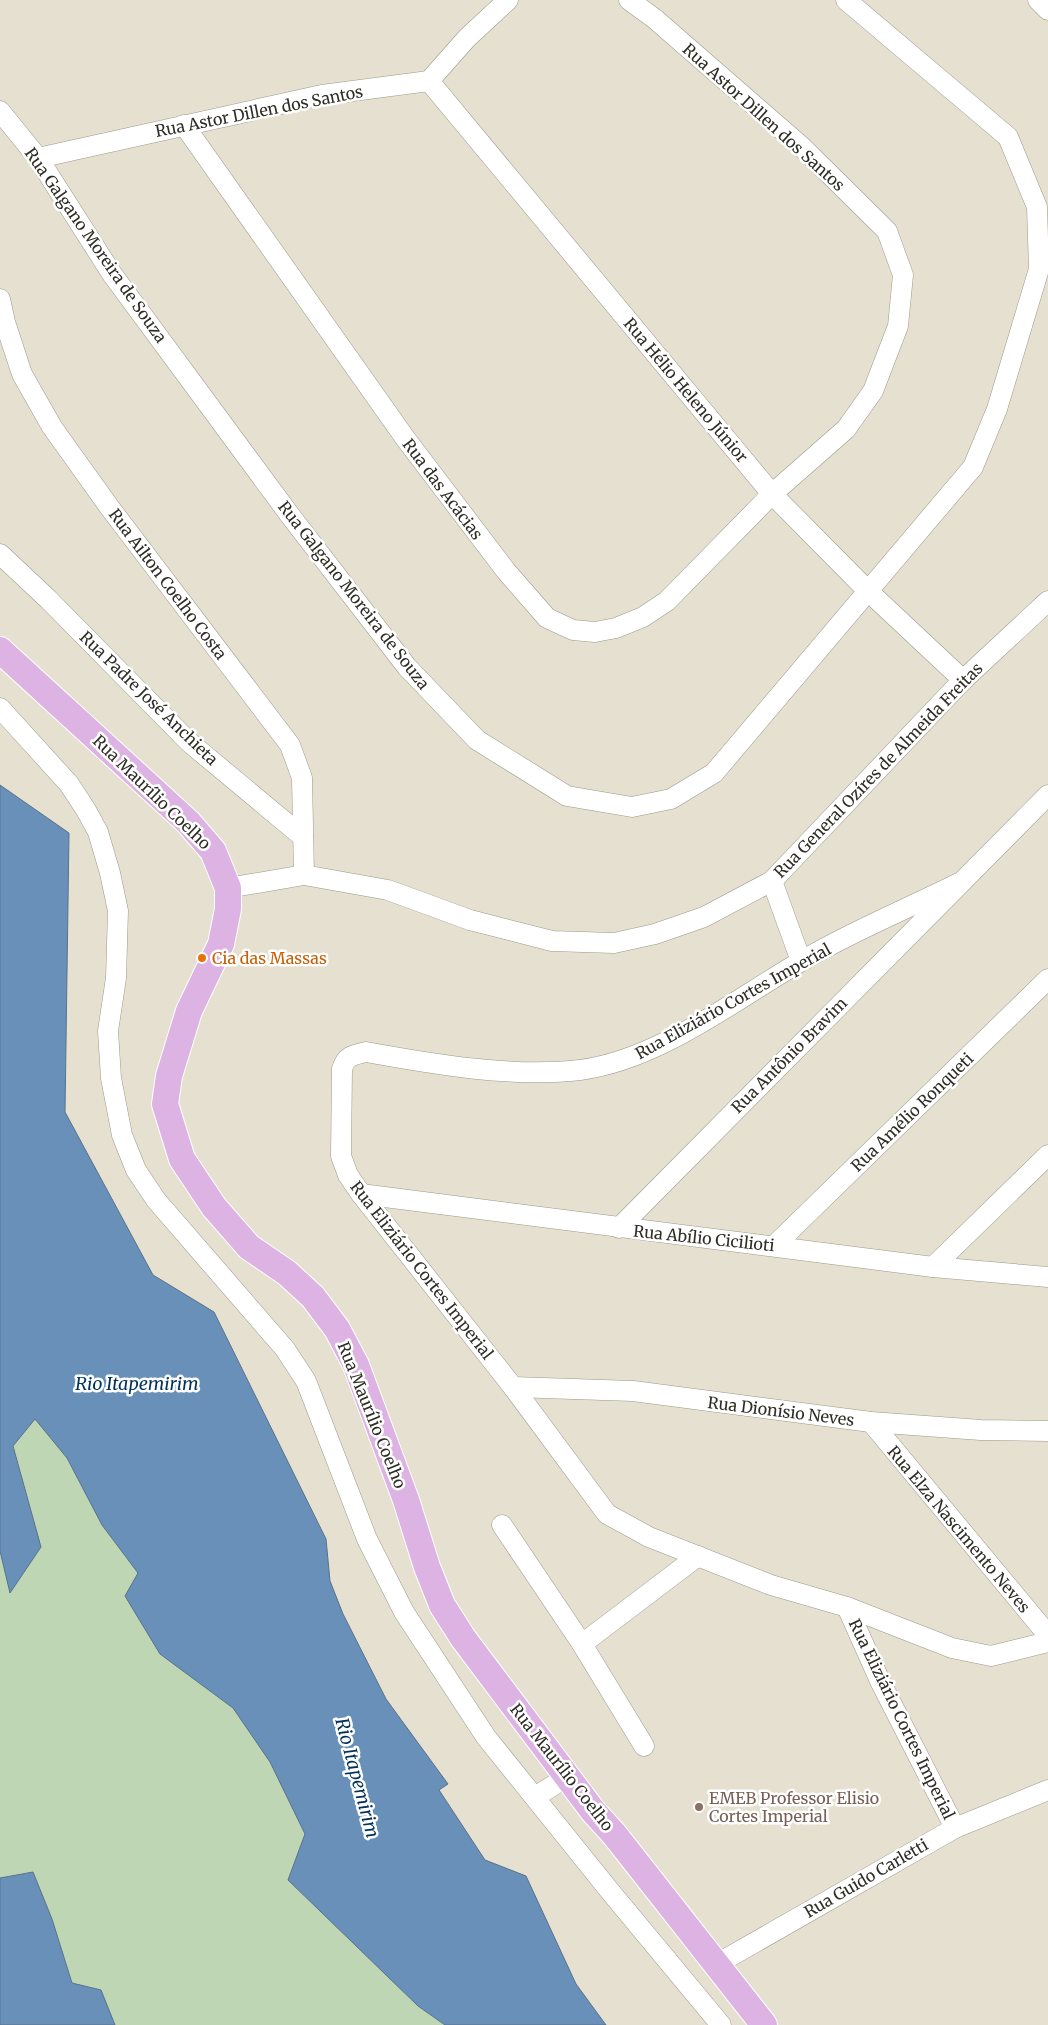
<svg xmlns="http://www.w3.org/2000/svg" width="1048" height="2025" font-family="Merriweather,serif">
<style>
.green{fill:#bfd6b5}
.water{fill:#6890b9;stroke:#57728d}
.lines{fill:none;stroke-linecap:round;stroke-linejoin:round}
.minor-casing{stroke:#9d9989;stroke-width:21}
.major-casing{stroke:#fff;stroke-width:28}
.minor{stroke:#fff;stroke-width:20}
.major{stroke:#dcb3e2;stroke-width:26}
.food-dot{fill:#e8710a;stroke:#fff;stroke-width:2}
.education-dot{fill:#8d6e63;stroke:#fff;stroke-width:2}
.labels{text-anchor:middle;stroke-width:5;stroke-linejoin:round;paint-order:stroke}
.street-label{font-size:16px;fill:#2e2d26;stroke:#fff}
.food-label{font-size:16px;fill:#c56008;stroke:#fff;text-anchor:start}
.education-label{font-size:16px;fill:#785e54;stroke:#fff;text-anchor:start}
.water-label{font-size:18px;font-style:italic;fill:#023259;stroke:#fff}
</style>
<rect width="100%" height="100%" fill="#e5e0cf"/>
<polygon class="green" points="35,1419 67,1458 102,1525 138,1573 160,1654 233,1708 270,1762 305,1834 288,1880 418,2006 445,2025 115,2025 101,1990 72,1983 52,1919 33,1872 0,1878 0,1551 10,1592 41,1547 13,1445"/>
<g class="water">
<polygon points="0,785 69,833 65,1112 153,1275 214,1312 326,1539 330,1581 343,1614 386,1699 448,1784 439,1790 485,1860 526,1876 576,1984 606,2025 445,2025 418,2006 288,1880 305,1834 270,1762 233,1708 160,1654 125,1596 138,1573 102,1525 67,1458 35,1419 13,1446 41,1547 10,1593 0,1551"/>
<polygon points="33,1872 52,1919 72,1983 101,1990 115,2025 0,2025 0,1878"/>
</g>
<g class="lines">
<g class="minor-casing">
<g id="minor">
<polyline points="1038,0 1048,10"/>
<polyline points="429,81 772,494 868,591 963,680"/>
<polyline points="0,111 38,158 112,274 289,514 407,667 477,740 567,796 632,807 671,799 714,773 973,467 997,409 1039,269 1037,207 1008,137 846,0"/>
<polyline points="184,125 405,438 506,571 547,618 573,630 595,632 616,628 643,617 667,601 772,494 846,429 873,391 898,326 903,275 887,231 802,147 655,19 629,0"/>
<polyline points="38,158 322,95 429,81 467,38 508,0"/>
<polyline points="0,299 5,322 22,374 52,427 110,508 290,745 302,778 304,875"/>
<polyline points="0,554 48,599 189,742 303,837"/>
<polyline points="0,708 69,784 86,810 98,832 110,873 118,911 116,978 108,1031 111,1078 122,1135 136,1170 156,1200 285,1349 306,1381 367,1539 404,1612 486,1737 609,1890 721,2025"/>
<polyline points="772,881 801,961"/>
<path d="M959,883C907,909 850,932 800,962C733,1001 658,1060 580,1070C513,1078 432,1064 366,1052C352,1055 346,1056 342,1069L341,1156L348,1175L361,1194L513,1387L607,1514L649,1537L771,1585L847,1607L952,1648L991,1656L1048,1642"/>
<polyline points="228,888 304,875 388,890 470,920 552,941 614,943 655,934 704,917 772,881 963,680 1048,601"/>
<polyline points="361,1194 933,1267 1048,1277"/>
<polyline points="619,1228 1048,795"/>
<polyline points="775,1245 1048,979"/>
<polyline points="933,1267 1048,1155"/>
<polyline points="513,1387 633,1391 871,1422 981,1430 1048,1431"/>
<polyline points="871,1422 1048,1635"/>
<polyline points="502,1525 582,1644 644,1746"/>
<polyline points="847,1607 880,1681 955,1828"/>
<polyline points="582,1644 698,1556"/>
<polyline points="535,1797 568,1776"/>
<polyline points="717,1964 955,1828 1048,1790"/>
</g>
</g>
<g class="major-casing">
<polyline id="major" points="0,650 188,822 213,851 228,888 228,909 221,944 189,1011 169,1076 165,1104 182,1159 214,1207 249,1247 287,1273 313,1297 337,1329 356,1365 406,1500 427,1567 442,1605 463,1638 593,1811 614,1834 764,2025"/>
</g>
<use href="#minor" class="minor"/>
<use href="#major" class="major"/>
</g>
<circle class="food-dot" cx="202" cy="958" r="5"/>
<circle class="education-dot" cx="699" cy="1807" r="5"/>
<g class="labels">
<g class="street-label">
<text transform="translate(259 111) rotate(-11)" y="6">Rua Astor Dillen dos Santos</text>
<text transform="translate(764 117) rotate(42)" y="6">Rua Astor Dillen dos Santos</text>
<text transform="translate(96 245) rotate(55)" y="6">Rua Galgano Moreira de Souza</text>
<text transform="translate(686 390) rotate(50)" y="6">Rua Hélio Heleno Júnior</text>
<text transform="translate(443 489) rotate(53)" y="6">Rua das Acácias</text>
<text transform="translate(168 584) rotate(53)" y="6">Rua Ailton Coelho Costa</text>
<text transform="translate(354 595) rotate(52)" y="6">Rua Galgano Moreira de Souza</text>
<text transform="translate(149 698) rotate(44)" y="6">Rua Padre José Anchieta</text>
<text transform="translate(878 770) rotate(-46)" y="6">Rua General Ozíres de Almeida Freitas</text>
<text transform="translate(152 792) rotate(44)" y="6">Rua Maurílio Coelho</text>
<text transform="translate(733 1001) rotate(-29)" y="6">Rua Eliziário Cortes Imperial</text>
<text transform="translate(789 1055) rotate(-45)" y="6">Rua Antônio Bravim</text>
<text transform="translate(912 1112) rotate(-44)" y="6">Rua Amélio Ronqueti</text>
<text transform="translate(704 1238) rotate(6)" y="6">Rua Abílio Cicilioti</text>
<text transform="translate(422 1270) rotate(52)" y="6">Rua Eliziário Cortes Imperial</text>
<text transform="translate(781 1411) rotate(7)" y="6">Rua Dionísio Neves</text>
<text transform="translate(372 1415) rotate(68)" y="6">Rua Maurílio Coelho</text>
<text transform="translate(959 1529) rotate(50)" y="6">Rua Elza Nascimento Neves</text>
<text transform="translate(902 1719) rotate(64)" y="6">Rua Eliziário Cortes Imperial</text>
<text transform="translate(562 1767) rotate(52)" y="6">Rua Maurílio Coelho</text>
<text transform="translate(866 1878) rotate(-30)" y="6">Rua Guido Carletti</text>
</g>
<g class="food-label">
<text x="212" y="964">Cia das Massas</text>
</g>
<g class="education-label">
<text x="709" y="1804">EMEB Professor Elisio<tspan x="709" dy="18">Cortes Imperial</tspan></text>
</g>
<g class="water-label">
<text x="137" y="1390">Rio Itapemirim</text>
<text transform="translate(357 1778) rotate(75)" y="6">Rio Itapemirim</text>
</g>
</g>
</svg>
